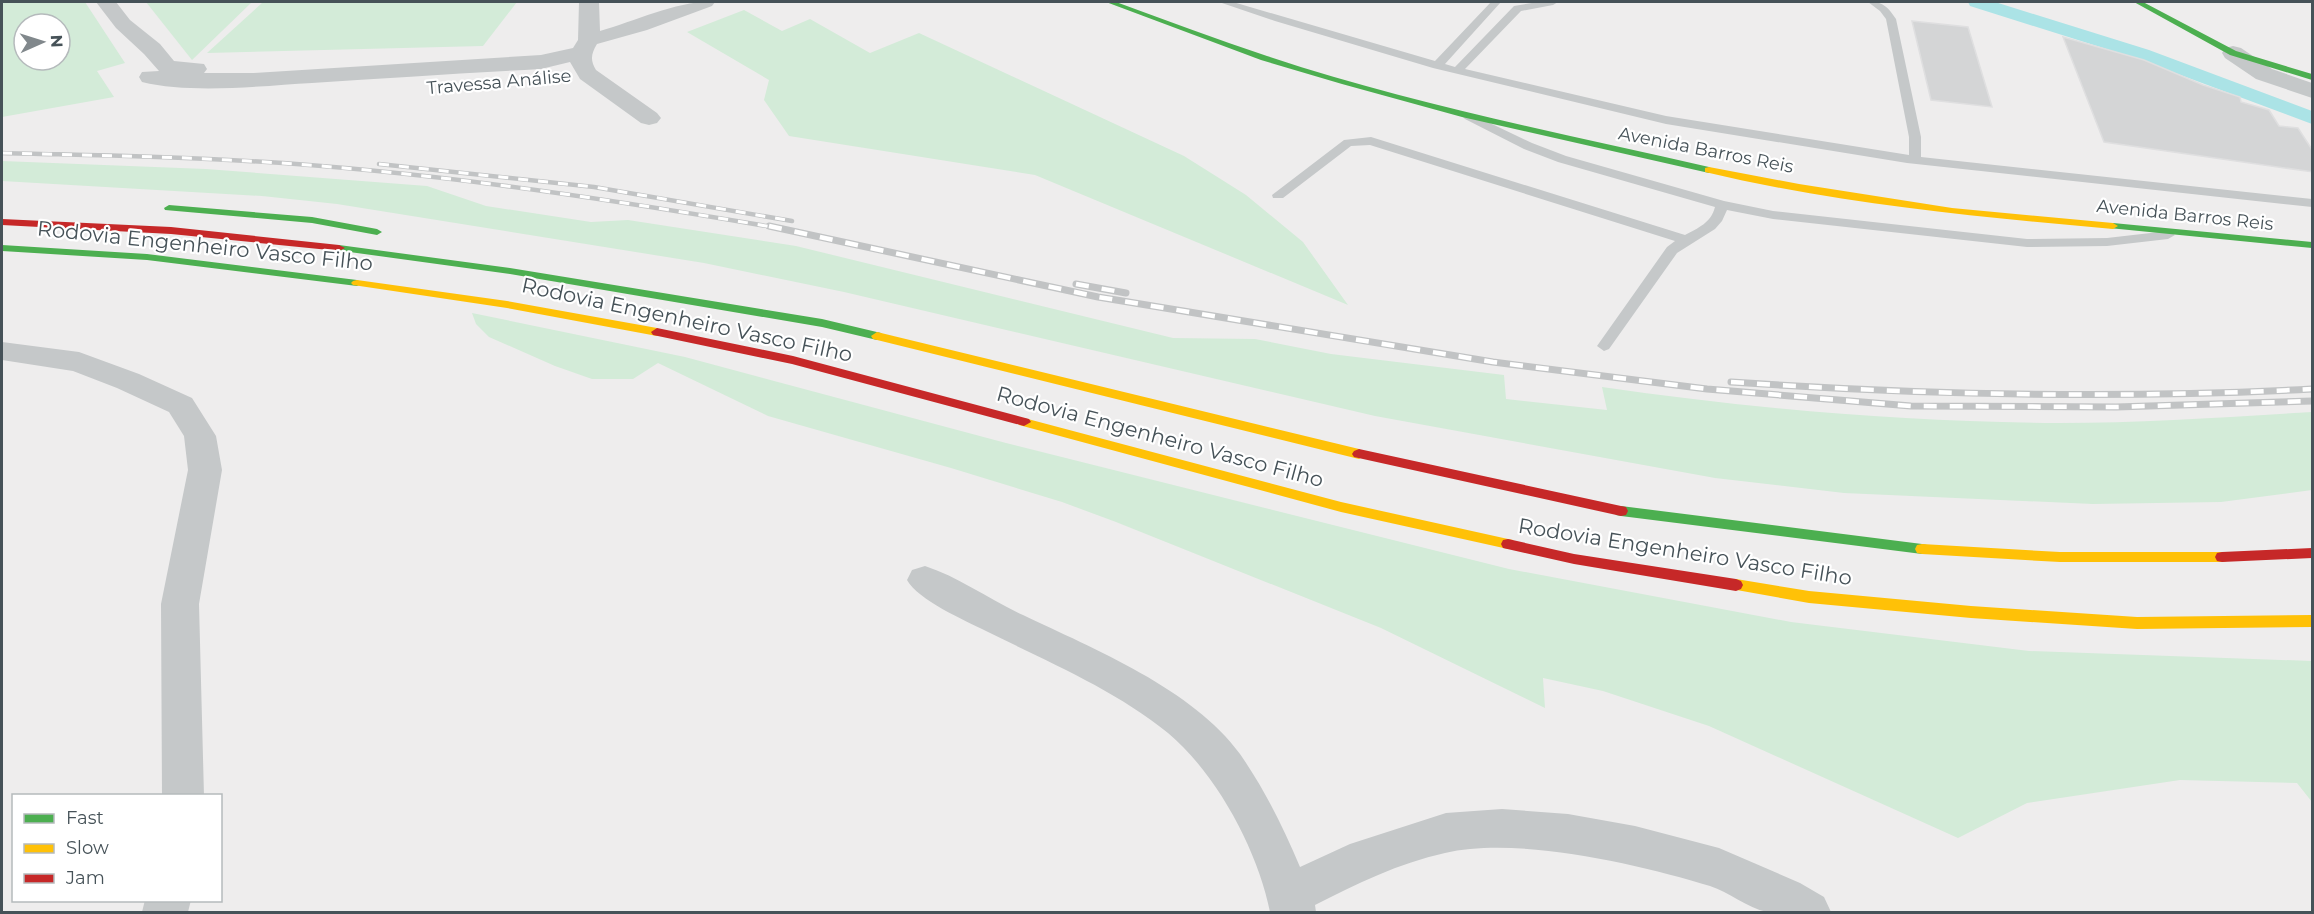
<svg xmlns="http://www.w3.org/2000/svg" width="2314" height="914" font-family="Montserrat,sans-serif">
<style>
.green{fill:#d3ebd8;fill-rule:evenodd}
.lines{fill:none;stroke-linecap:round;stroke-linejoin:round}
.canal{fill:#abe3e6;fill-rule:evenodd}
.building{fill:#d4d5d6;stroke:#dfdfe0;stroke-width:1.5}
.lane{fill:#c5c8c9;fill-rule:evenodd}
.street{fill:#c5c8c9;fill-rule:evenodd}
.fast{fill:#4caf50;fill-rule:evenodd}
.slow{fill:#ffc107;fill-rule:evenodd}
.jam{fill:#c62828;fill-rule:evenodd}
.rail-far1-casing{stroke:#c1c3c4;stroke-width:4.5}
.rail-casing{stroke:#c1c3c4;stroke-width:7}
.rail-far1{stroke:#fff;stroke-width:3;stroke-dasharray:10;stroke-linecap:butt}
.rail{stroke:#fff;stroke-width:4.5;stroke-dasharray:13;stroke-linecap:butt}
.labels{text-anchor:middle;stroke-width:4.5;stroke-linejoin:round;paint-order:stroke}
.far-street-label{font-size:18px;fill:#465258;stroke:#fff}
.street-label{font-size:21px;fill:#465258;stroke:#fff}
</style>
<rect width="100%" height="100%" fill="#eeeded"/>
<g class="green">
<path d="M2,2H85L125,63L97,71L114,97L2,117ZM24,24H60V60H24Z"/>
<polygon points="146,2 252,2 192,60"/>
<polygon points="263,2 517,2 483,46 207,53"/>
<polygon points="744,10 782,31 810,19 870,53 919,33 1184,156 1246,195 1303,242 1348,305 1035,175 789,136 764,100 769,80 687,32"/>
<path d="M2,161L206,169L427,186L486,206L591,222L628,220L796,246L1173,338L1255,339L1331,354L1504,375L1506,399L1607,410L1602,387C1754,409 1906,422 2059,423C2143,423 2228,417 2312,412V490L2221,502L2093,504L1844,493L1715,478L1375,416L844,292L704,263L337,204L262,196L2,181Z"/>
<polygon points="472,313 685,357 1006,443 1509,569 1791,622 2029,651 2312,661 2312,802 2297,783 2180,780 2027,803 1958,838 1709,726 1603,691 1543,678 1545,708 1381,628 1116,522 1062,502 951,468 768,416 658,363 633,379 592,379 555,366 489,337 476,324"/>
</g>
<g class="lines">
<polygon class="canal" points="1968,2 1995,2 2149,50 2312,111 2312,124 2135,58 1970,6"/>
</g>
<g class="building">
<polygon points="1912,21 1968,27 1992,107 1931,100"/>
<polygon points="2063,37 2144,60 2203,85 2240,97 2241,102 2269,110 2279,126 2298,128 2313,151 2313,172 2104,142"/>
</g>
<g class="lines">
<g class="lane">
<path d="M1219,2H1233L1435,61L1491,2H1501L1445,64L1455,67L1514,6L1538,2H1558L1553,5L1521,11L1465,69L1666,116L1909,155V137L1886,19L1880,11L1868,2C1883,1 1888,7 1896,19L1921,137V157L2312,199V207L1907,163L1666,124L1433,68L1275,21Z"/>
<path d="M1469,113L1532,143L1566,156L1724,201L1773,211L2027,239L2107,238L2168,231L2175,235L2168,239L2107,246L2027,247L1773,219L1727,210L1722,221L1715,229L1677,253L1609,349L1604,351L1597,346L1667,247L1675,241L1370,145L1351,146L1283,198H1273L1272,195L1344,140L1371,137L1685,235C1698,228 1711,223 1715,207L1558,162L1524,149L1465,119L1463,117Z"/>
</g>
<g class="street">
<path d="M96,2H116L130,20L160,44L174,61L204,64L207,69L204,73H254L541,55L573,48L578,40L579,2H599L600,31C636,21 679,0 715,2L712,6L647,30L597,44C591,54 590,60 596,70L657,113L661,118L657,123L649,125L641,123L580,79L570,62L541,69C465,73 388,78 312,83C261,86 191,94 142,82L139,77L142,72L159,71L144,54L116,28Z"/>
<polygon points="2233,46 2241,48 2272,69 2312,83 2312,98 2256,79 2225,58 2222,53 2225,48"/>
<polygon points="2,342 79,352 139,374 192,398 216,436 222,470 199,604 204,796 162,796 161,604 188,470 184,436 169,412 117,388 73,371 2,360"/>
<path d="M925,566C959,577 990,600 1023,615C1094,649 1193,689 1240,754C1265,790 1283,827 1300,867L1350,844L1446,813L1502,809L1568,814L1635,826L1719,848L1800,883L1824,897L1831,912C1817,914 1781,914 1767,912C1747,908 1729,892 1710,886C1638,864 1518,836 1445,853C1399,863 1356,884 1315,905L1316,912H1270C1258,851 1217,774 1168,733C1114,689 1048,662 986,631C964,620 918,600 907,580L912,570Z"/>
<polygon points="145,900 191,900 188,912 142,912"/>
</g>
<g class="fast">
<path d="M1106,2H1116C1166,20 1216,39 1267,56C1411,104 1561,133 1709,167L1714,170L1709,173L1462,117L1342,84L1261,60Z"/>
<polygon points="2134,2 2143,2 2236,51 2312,74 2312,80 2230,55"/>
<polygon points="169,205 312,217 377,229 382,232 377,235 312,223 165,210 164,208"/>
<polygon points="2113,223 2312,242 2312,248 2109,228 2109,224"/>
<polygon points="2,245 147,254 357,280 363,283 357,286 147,260 2,251"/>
<polygon points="339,245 510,268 822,319 881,333 883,336 877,340 822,327 510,274 335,250 335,246"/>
<polygon points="1621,506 1922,544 1927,545 1929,549 1927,553 1922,554 1621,516 1616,515 1614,511 1616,507"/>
</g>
<g class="slow">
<path d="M1709,167L1799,184L1952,208L2113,223L2118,226L2113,229C1977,217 1839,204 1705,172V168Z"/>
<polygon points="357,280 507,301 657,328 663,332 657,336 507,308 353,285 351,283 353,281"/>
<polygon points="877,332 1359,449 1366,454 1359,459 873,339 871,336"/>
<polygon points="1024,418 1341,502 1508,539 1513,540 1515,544 1513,548 1508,549 1341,512 1019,425 1017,422"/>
<polygon points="1922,544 2060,552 2222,552 2227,553 2229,557 2227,561 2222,562 2060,562 1922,554 1917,553 1915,549 1917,545"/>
<polygon points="1736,579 1809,591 1971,606 2137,617 2312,615 2312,627 2137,629 1971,618 1809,603 1731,589 1729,585 1731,581"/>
</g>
<g class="jam">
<polygon points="2,219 171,227 339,245 345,248 339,251 171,234 2,225"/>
<polygon points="657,328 793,356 1029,419 1031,422 1024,426 792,364 653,335 651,332"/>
<polygon points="1359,449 1621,506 1626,507 1628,511 1626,515 1621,516 1354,457 1352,454 1354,451"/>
<polygon points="1508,539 1574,554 1736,579 1741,581 1743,585 1741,589 1736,591 1574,564 1503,548 1501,544 1503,540"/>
<polygon points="2312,548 2312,558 2222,562 2217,561 2215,557 2217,553 2222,552"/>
</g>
<g class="rail-far1-casing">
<g id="rail-far1">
<path d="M2,153C78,155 153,156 229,160C413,169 596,197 778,228"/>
<polyline points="379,164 594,187 792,221"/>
</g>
</g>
<g class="rail-casing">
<g id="rail">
<polyline points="769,226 1098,297 1493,362 1707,389 1911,406 2116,407 2312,401"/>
<polyline points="1076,284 1126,293"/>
<path d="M1731,382C1925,395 2118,399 2312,389"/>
</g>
</g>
<use href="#rail-far1" class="rail-far1"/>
<use href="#rail" class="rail"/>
</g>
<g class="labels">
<g class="far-street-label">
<text transform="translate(499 82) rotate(-5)" y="6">Travessa Análise</text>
<text transform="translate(1706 150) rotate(11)" y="6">Avenida Barros Reis</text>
<text transform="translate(2185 215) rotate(6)" y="6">Avenida Barros Reis</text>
</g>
<g class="street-label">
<text transform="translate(205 246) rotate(6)" y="7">Rodovia Engenheiro Vasco Filho</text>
<text transform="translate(687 320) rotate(12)" y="7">Rodovia Engenheiro Vasco Filho</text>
<text transform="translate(1160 437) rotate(15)" y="7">Rodovia Engenheiro Vasco Filho</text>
<text transform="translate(1685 552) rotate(9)" y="7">Rodovia Engenheiro Vasco Filho</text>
</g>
</g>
<rect width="2314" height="914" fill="none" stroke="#465258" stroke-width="6"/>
<rect x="12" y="794" width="210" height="108" fill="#ffffff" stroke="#b5babc" stroke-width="1.5"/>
<rect x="24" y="814" width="30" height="9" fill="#4caf50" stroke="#b5babc" stroke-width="1.5"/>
<text x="66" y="824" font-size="18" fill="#465258">Fast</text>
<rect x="24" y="844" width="30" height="9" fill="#ffc107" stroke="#b5babc" stroke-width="1.5"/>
<text x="66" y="854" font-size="18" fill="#465258">Slow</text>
<rect x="24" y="874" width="30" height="9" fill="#c62828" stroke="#b5babc" stroke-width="1.5"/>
<text x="66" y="884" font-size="18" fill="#465258">Jam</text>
<g transform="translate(42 42) rotate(87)"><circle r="28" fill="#ffffff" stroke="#b5babc" stroke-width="1.5"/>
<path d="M0-4.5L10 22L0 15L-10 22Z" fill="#81888c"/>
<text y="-9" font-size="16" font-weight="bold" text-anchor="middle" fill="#465258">N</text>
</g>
</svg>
